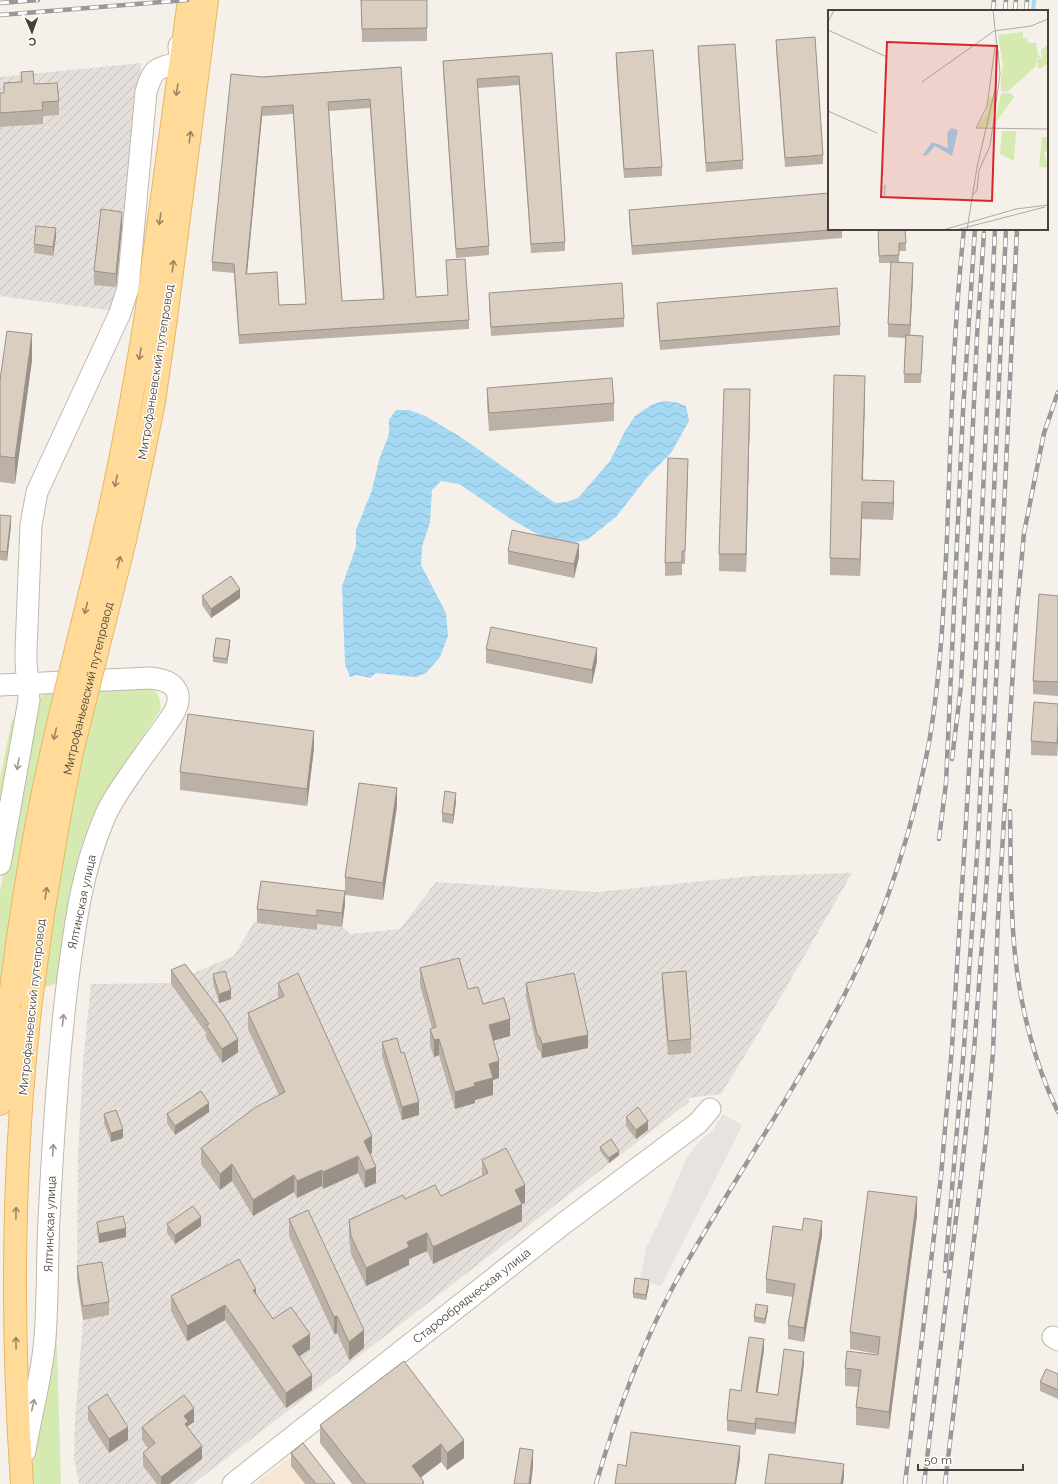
<svg xmlns="http://www.w3.org/2000/svg" width="1058" height="1484" font-family="Raleway,sans-serif">
<style>
.commercial{fill:#f7e6d4}
.industrial{fill:url(#industrial-furrows)}
.green{fill:#d4eab1}
.parking{fill:#e6e3e1}
.water{fill:url(#water-waves)}
.lines{fill:none;stroke-linecap:round;stroke-linejoin:round}
.stream{stroke:#a4d8f3;stroke-width:4}
.minor-casing{stroke:#c1b7ab;stroke-width:23}
.major-casing{stroke:#e7b764;stroke-width:24}
.minor{stroke:#fff;stroke-width:21}
.major{stroke:#ffda98;stroke-width:22}
.rail-casing{stroke:#989898;stroke-width:4.5}
.rail{stroke:#fff;stroke-width:3;stroke-dasharray:9;stroke-linecap:butt}
.major-bridge-casing{stroke:#e7b764;stroke-width:24;stroke-linecap:butt}
.major-bridge{stroke:#ffda98;stroke-width:22}
.wall{fill:#bbb1a6;fill-rule:evenodd}
.shaded-wall{fill:#999087}
.building{fill:#dacec1;stroke:#999087;fill-rule:evenodd}
.oneway{stroke:#9b8563}
.oneway2{stroke:#9b9691}
.labels{text-anchor:middle;stroke-width:3;stroke-linejoin:round;paint-order:stroke}
.street-label{font-size:12px;fill:#494037;stroke:#fff}
.inset-river{fill:none;stroke:#a4d8f3;stroke-width:2}
.inset-road{fill:none;stroke:#b0aaa2;stroke-width:1}
.view{fill:#d62828;fill-opacity:0.15;stroke:#d62828;stroke-width:2}
.inset-edge{fill:none;stroke:#494037;stroke-width:2}
</style>
<defs>
<pattern id="industrial-furrows" width="10" height="10" patternUnits="userSpaceOnUse"><rect width="10" height="10" fill="#e4dfda"/><path d="M-1 1l2-2M0 10L10 0M9 11l2-2" fill="none" stroke="#c5c0bc"/></pattern>
<pattern id="water-waves" width="16" height="10" patternUnits="userSpaceOnUse"><rect width="16" height="10" fill="#a4d8f3"/><path d="M0 5q4-4 8 0t8 0" fill="none" stroke="#8fbad1"/></pattern>
</defs>
<rect width="100%" height="100%" fill="#f5f0e9"/>
<polygon class="commercial" points="299,1451 305,1484 255,1484"/>
<g class="industrial">
<polygon points="141,63 129,206 115,311 0,296 0,77"/>
<polygon points="852,873 780,998 721,1094 688,1098 689,1102 193,1484 79,1484 74,1458 75,1421 83,1320 77,1279 78,1157 83,1062 91,984 170,983 234,956 254,922 316,930 317,924 342,927 351,934 400,929 436,882 598,892 751,876"/>
</g>
<g class="green">
<path d="M141,686C158,690 159,692 161,709C148,729 135,748 122,767C113,781 104,794 96,808C71,860 65,926 57,983L0,1003V891L31,726L39,700L46,692Z"/>
<polygon points="12,719 19,721 0,811 0,779"/>
<polygon points="56,1315 61,1484 31,1484 33,1455"/>
</g>
<polygon class="parking" points="723,1114 742,1125 734,1142 661,1286 640,1281 646,1248 663,1214 686,1159 698,1143 713,1130"/>
<polygon class="water" points="664,401 675,402 686,406 689,421 671,453 648,476 616,517 588,539 566,545 549,541 511,519 459,484 441,481 432,490 430,522 422,547 421,565 446,613 448,636 440,657 426,673 416,677 376,673 370,678 357,675 350,677 345,664 342,586 356,547 356,530 372,490 379,460 389,434 389,420 396,410 409,410 425,416 459,436 555,503 567,502 578,498 610,461 625,431 635,416 653,404"/>
<g class="lines">
<polyline class="stream" points="1033,11 1034,0"/>
<g class="minor-casing">
<g id="minor">
<path d="M0,685L150,678C175,680 186,693 172,716C159,735 145,753 132,772C121,788 110,803 103,821C82,871 75,925 68,978C58,1058 53,1138 49,1219C47,1258 48,1298 45,1338C42,1376 31,1413 25,1451"/>
<path d="M0,864L29,700L26,662V650L31,525L37,492L120,313L128,288L146,92C153,68 156,68 180,63L179,46"/>
<polyline points="1053,1337 1058,1340"/>
<path id="s1" d="M233,1484L563,1224L698,1123L710,1109"/>
</g>
</g>
<g class="major-casing">
<g id="major">
<polyline points="146,315 189,0"/>
<polyline points="166,318 207,0"/>
<polyline points="0,1104 9,1006"/>
<path d="M22,1484C11,1323 12,1162 31,1001"/>
</g>
</g>
<use href="#minor" class="minor"/>
<use href="#major" class="major"/>
<g class="rail-casing">
<g id="rail">
<polyline points="0,3 38,0"/>
<polyline points="993,11 994,0"/>
<polyline points="1005,11 1006,0"/>
<polyline points="1015,11 1016,0"/>
<polyline points="1026,11 1027,0"/>
<polyline points="0,15 187,0"/>
<polyline points="952,759 961,686 977,336 984,233"/>
<path d="M1010,811C1011,859 1010,907 1015,954C1020,1006 1035,1065 1058,1112"/>
<polyline points="939,839 946,783 963,411 975,229"/>
<polyline points="945,1271 964,1047 978,840 1006,229"/>
<path d="M596,1484C616,1415 640,1348 674,1285C745,1156 836,1038 887,898C906,846 920,792 930,737C941,671 944,603 947,537C951,434 953,331 964,229"/>
<polyline points="905,1484 941,1176 952,1047 965,839 976,647 995,229"/>
<polyline points="924,1484 961,1177 974,1051 987,876 1017,229"/>
<polyline points="945,1484 986,1139 993,1052 998,918 1016,620 1024,533 1044,433 1058,392"/>
</g>
</g>
<use href="#rail" class="rail"/>
<g class="major-bridge-casing">
<g id="major-bridge">
<path id="s2" d="M31,1001L43,914L60,813L72,752L125,540L139,475L154,402L166,318"/>
<path d="M9,1006C17,939 27,873 40,807C58,715 83,625 104,534C121,462 134,389 146,315"/>
</g>
</g>
<use href="#major-bridge" class="major-bridge"/>
</g>
<g class="wall">
<polygon points="361,0 427,0 427,41 362,42"/>
<polygon points="776,40 823,155 823,164 785,167 776,49"/>
<polygon points="698,46 743,160 743,169 706,172 698,55"/>
<polygon points="552,53 565,242 565,251 531,253 519,85 478,88 489,246 489,255 456,258 443,70 443,61"/>
<polygon points="616,53 662,167 662,176 624,178 616,62"/>
<path d="M401,67L416,297L448,295L446,260L469,320V329L239,344L234,273L212,271V262L262,77ZM370,108L383,299L342,301L329,111ZM293,114L306,304L279,305L247,274L262,116Z"/>
<polygon points="21,72 34,84 59,101 59,115 43,116 43,124 0,127 0,93 4,93 4,83 21,82"/>
<polygon points="629,210 842,229 842,238 632,255 629,219"/>
<polygon points="122,226 116,287 94,285 94,271"/>
<polygon points="878,229 906,243 906,251 899,251 899,262 913,276 910,335 923,345 921,383 904,383 905,338 888,337 888,324 891,263 879,263"/>
<polygon points="56,237 53,256 34,253 34,244"/>
<polygon points="489,293 624,318 624,327 491,336 489,302"/>
<polygon points="657,303 840,326 840,335 660,350 657,312"/>
<polygon points="32,360 15,484 0,482 0,380"/>
<polygon points="487,388 614,403 614,421 489,431 487,405"/>
<polygon points="865,393 863,480 894,499 893,520 862,519 860,576 830,575 830,558"/>
<polygon points="750,407 746,572 719,571 719,554"/>
<polygon points="688,472 685,564 682,564 682,575 665,576 665,563"/>
<polygon points="0,515 11,525 7,561 0,560"/>
<polygon points="508,551 579,557 574,578 508,564"/>
<polygon points="202,596 240,598 211,618 202,605"/>
<polygon points="1058,596 1058,696 1033,694 1033,681"/>
<polygon points="230,645 227,664 213,662 213,657"/>
<polygon points="486,649 597,661 592,684 486,663"/>
<polygon points="1058,704 1058,737 1057,756 1031,755 1031,741"/>
<polygon points="314,748 307,806 180,790 180,772"/>
<polygon points="456,802 453,824 442,822 442,813"/>
<polygon points="397,806 383,900 345,895 345,877"/>
<polygon points="345,904 342,927 317,924 317,930 257,923 257,909"/>
<polygon points="420,968 468,989 483,1004 510,1036 493,1040 499,1078 493,1080 493,1095 475,1100 475,1103 455,1109 439,1055 434,1057 430,1046 430,1029 432,1028 420,985"/>
<polygon points="171,970 238,1052 222,1063 206,1038 206,1033 171,984"/>
<polygon points="662,973 691,1039 691,1053 668,1055 662,986"/>
<polygon points="213,974 231,999 219,1003 213,983"/>
<polygon points="278,983 372,1153 370,1154 376,1183 365,1188 358,1173 323,1189 322,1186 297,1198 294,1192 253,1216 232,1181 220,1190 201,1164 201,1148 279,1095 248,1029 248,1013 278,998"/>
<polygon points="526,983 588,1048 542,1058 540,1051 537,1048 526,997"/>
<polygon points="382,1042 419,1115 402,1120 382,1056"/>
<polygon points="209,1112 175,1135 167,1123 167,1114"/>
<polygon points="104,1114 123,1138 111,1142 104,1123"/>
<polygon points="626,1117 648,1130 636,1139 626,1126"/>
<polygon points="600,1147 619,1155 609,1163 600,1151"/>
<polygon points="482,1160 525,1203 522,1204 522,1221 433,1264 427,1251 409,1259 409,1265 366,1286 351,1254 349,1238 349,1220 405,1199 441,1196 482,1176"/>
<polygon points="917,1215 889,1429 856,1425 856,1407 858,1387 845,1386 845,1368 878,1355 878,1354 850,1349 850,1332"/>
<polygon points="289,1219 364,1348 349,1360 337,1333 334,1334 289,1236"/>
<polygon points="97,1222 126,1237 99,1243 97,1231"/>
<polygon points="167,1224 201,1226 175,1244 167,1233"/>
<polygon points="822,1235 804,1342 788,1339 788,1325 793,1297 766,1293 766,1279"/>
<polygon points="77,1266 109,1302 109,1315 83,1320 77,1279"/>
<polygon points="649,1285 646,1300 633,1298 633,1293"/>
<polygon points="256,1294 273,1319 310,1349 299,1357 312,1390 286,1408 225,1320 187,1341 171,1311 171,1296"/>
<polygon points="768,1310 765,1324 754,1322 754,1317"/>
<polygon points="764,1350 757,1393 778,1395 804,1363 795,1434 756,1429 755,1435 727,1431 727,1420 741,1391"/>
<polygon points="404,1361 464,1458 447,1470 441,1462 420,1478 424,1484 352,1484 320,1443 320,1425"/>
<polygon points="1058,1374 1058,1399 1040,1391 1040,1382"/>
<polygon points="88,1407 128,1440 109,1453 88,1420"/>
<polygon points="194,1422 188,1426 188,1428 202,1459 169,1484 157,1484 143,1466 143,1453 148,1448 142,1440 142,1427"/>
<polygon points="291,1453 335,1484 305,1484 291,1466"/>
</g>
<g class="shaded-wall">
<polygon points="262,107 262,116 246,283 246,274"/>
<polygon points="122,212 122,226 116,287 116,274"/>
<polygon points="56,228 56,237 53,256 53,247"/>
<polygon points="913,263 913,276 910,338 910,325"/>
<polygon points="32,334 32,360 15,484 15,458"/>
<polygon points="865,376 865,393 862,497 862,480"/>
<polygon points="750,389 750,407 746,572 746,554"/>
<polygon points="894,481 894,499 893,520 893,503"/>
<polygon points="862,502 862,519 860,576 860,559"/>
<polygon points="11,516 11,525 7,561 7,552"/>
<polygon points="579,544 579,557 574,578 574,564"/>
<polygon points="240,589 240,598 211,618 211,609"/>
<polygon points="230,640 230,645 227,664 227,659"/>
<polygon points="597,648 597,661 592,684 592,670"/>
<polygon points="1058,723 1058,737 1057,756 1057,743"/>
<polygon points="314,731 314,748 307,806 307,789"/>
<polygon points="397,788 397,806 383,900 383,883"/>
<polygon points="456,793 456,802 453,824 453,815"/>
<polygon points="345,891 345,904 342,927 342,913"/>
<polygon points="231,990 231,999 219,1003 219,994"/>
<polygon points="510,1019 510,1036 489,1042 489,1025"/>
<polygon points="588,1035 588,1048 542,1058 542,1044"/>
<polygon points="238,1039 238,1052 222,1063 222,1049"/>
<polygon points="439,1039 439,1055 434,1057 434,1040"/>
<polygon points="499,1061 499,1078 493,1080 493,1095 475,1100 475,1103 455,1109 455,1092 474,1083 489,1064"/>
<polygon points="419,1102 419,1115 402,1120 402,1107"/>
<polygon points="209,1103 209,1112 175,1135 175,1126"/>
<polygon points="648,1121 648,1130 636,1139 636,1130"/>
<polygon points="123,1129 123,1138 111,1142 111,1133"/>
<polygon points="372,1136 372,1153 364,1157 364,1141"/>
<polygon points="619,1151 619,1155 609,1163 609,1158"/>
<polygon points="358,1156 358,1173 323,1189 323,1172"/>
<polygon points="232,1164 232,1181 220,1190 220,1174"/>
<polygon points="376,1167 376,1183 365,1188 365,1171"/>
<polygon points="322,1170 322,1186 297,1198 297,1181"/>
<polygon points="294,1175 294,1192 253,1216 253,1200"/>
<polygon points="525,1185 525,1203 522,1204 522,1221 433,1264 433,1247 515,1190"/>
<polygon points="917,1197 917,1215 889,1429 889,1412"/>
<polygon points="201,1217 201,1226 175,1244 175,1235"/>
<polygon points="822,1221 822,1235 804,1342 804,1328"/>
<polygon points="126,1228 126,1237 99,1243 99,1234"/>
<polygon points="427,1233 427,1251 409,1259 409,1265 366,1286 366,1268 407,1242"/>
<polygon points="649,1280 649,1285 646,1300 646,1295"/>
<polygon points="256,1289 256,1304 253,1290"/>
<polygon points="225,1305 225,1320 187,1341 187,1326"/>
<polygon points="768,1306 768,1310 765,1324 765,1319"/>
<polygon points="337,1316 337,1333 334,1334 334,1317"/>
<polygon points="364,1330 364,1348 349,1360 349,1342"/>
<polygon points="310,1334 310,1349 292,1361 292,1346"/>
<polygon points="764,1339 764,1350 756,1404 756,1392"/>
<polygon points="804,1352 804,1363 795,1434 795,1423"/>
<polygon points="312,1375 312,1390 286,1408 286,1393"/>
<polygon points="194,1408 194,1422 188,1426 188,1435 185,1437 184,1416"/>
<polygon points="756,1418 756,1429 755,1435 755,1424"/>
<polygon points="128,1427 128,1440 109,1453 109,1439"/>
<polygon points="464,1440 464,1458 447,1470 447,1453"/>
<polygon points="441,1444 441,1462 412,1484 412,1466"/>
<polygon points="202,1446 202,1459 169,1484 161,1484 161,1477"/>
<polygon points="740,1446 740,1459 736,1484 735,1484"/>
<polygon points="533,1450 533,1467 531,1484 529,1484"/>
<polygon points="844,1464 844,1477 843,1484 841,1484"/>
</g>
<g class="building">
<polygon points="361,0 427,0 427,28 362,29"/>
<polygon points="815,37 823,155 785,158 776,40"/>
<polygon points="735,44 743,160 706,163 698,46"/>
<polygon points="653,50 662,167 624,169 616,53"/>
<polygon points="552,53 565,242 531,244 519,76 477,79 489,246 456,249 443,61"/>
<path d="M401,67L416,297L448,295L446,260L465,259L469,320L239,335L234,264L212,262L231,74L262,77ZM370,99L384,299L342,301L328,102ZM293,105L306,304L279,305L277,272L246,274L262,107Z"/>
<polygon points="33,71 34,84 57,83 59,101 42,102 43,110 0,113 0,93 4,93 4,83 22,82 21,72"/>
<polygon points="829,193 829,229 842,229 632,246 629,210"/>
<polygon points="101,209 122,212 116,274 94,271"/>
<polygon points="36,226 56,228 53,247 34,244"/>
<polygon points="878,229 905,229 906,243 899,243 899,255 879,256"/>
<polygon points="891,262 913,263 910,325 888,324"/>
<polygon points="622,283 624,318 491,327 489,293"/>
<polygon points="837,288 840,326 660,341 657,303"/>
<polygon points="7,331 32,334 15,458 0,456 0,380"/>
<polygon points="906,335 923,336 921,374 904,374"/>
<polygon points="834,375 865,376 862,480 894,481 893,503 862,502 860,559 830,558"/>
<polygon points="612,378 614,403 489,413 487,388"/>
<polygon points="724,389 750,389 746,554 719,554"/>
<polygon points="668,458 688,459 685,551 682,551 682,562 665,563"/>
<polygon points="0,515 11,516 7,552 0,551"/>
<polygon points="512,530 579,544 574,564 508,551"/>
<polygon points="231,576 240,589 211,609 202,596"/>
<polygon points="1039,594 1058,596 1058,682 1033,681"/>
<polygon points="491,627 597,648 592,670 486,649"/>
<polygon points="216,638 230,640 227,659 213,657"/>
<polygon points="1034,702 1058,704 1058,723 1057,743 1031,741"/>
<polygon points="188,714 314,731 307,789 180,772"/>
<polygon points="359,783 397,788 383,883 345,877"/>
<polygon points="445,791 456,793 453,815 442,813"/>
<polygon points="261,881 345,891 342,913 317,910 317,916 257,909"/>
<polygon points="459,958 468,989 478,987 483,1004 504,998 510,1019 489,1025 499,1061 489,1064 493,1078 474,1083 475,1086 455,1092 439,1039 434,1040 430,1029 436,1027 420,968"/>
<polygon points="185,964 223,1014 238,1039 222,1049 206,1025 209,1024 171,970"/>
<polygon points="225,971 231,990 219,994 213,974"/>
<polygon points="686,971 691,1039 668,1041 662,973"/>
<polygon points="298,973 372,1136 364,1141 376,1167 365,1171 358,1156 323,1172 322,1170 297,1181 294,1175 253,1200 232,1164 220,1174 201,1148 256,1107 285,1092 248,1013 284,996 278,983"/>
<polygon points="574,973 588,1035 542,1044 540,1037 537,1034 526,983"/>
<polygon points="397,1038 401,1053 404,1052 419,1102 402,1107 382,1042"/>
<polygon points="201,1091 209,1103 175,1126 167,1114"/>
<polygon points="638,1107 648,1121 636,1130 626,1117"/>
<polygon points="116,1110 123,1129 111,1133 104,1114"/>
<polygon points="611,1139 619,1151 609,1158 600,1147"/>
<polygon points="506,1148 525,1185 515,1190 522,1204 433,1247 427,1233 407,1242 409,1247 366,1268 351,1236 349,1220 403,1195 405,1199 435,1185 441,1196 488,1173 482,1160"/>
<polygon points="868,1191 917,1197 889,1412 856,1407 861,1370 845,1368 847,1351 878,1355 880,1337 850,1332"/>
<polygon points="193,1206 201,1217 175,1235 167,1224"/>
<polygon points="308,1210 364,1330 349,1342 337,1316 334,1317 289,1219"/>
<polygon points="123,1216 126,1228 99,1234 97,1222"/>
<polygon points="804,1218 822,1221 804,1328 788,1325 795,1284 766,1279 773,1226 802,1230"/>
<polygon points="239,1259 256,1289 253,1290 273,1319 291,1307 310,1334 292,1346 312,1375 286,1393 225,1305 187,1326 171,1296"/>
<polygon points="102,1262 109,1302 83,1306 77,1266"/>
<polygon points="635,1278 649,1280 646,1295 633,1293"/>
<polygon points="756,1304 768,1306 765,1319 754,1317"/>
<polygon points="749,1337 764,1339 756,1392 778,1395 784,1349 804,1352 795,1423 756,1418 755,1424 727,1420 730,1389 741,1391"/>
<polygon points="404,1361 464,1440 447,1453 441,1444 412,1466 424,1482 422,1484 366,1484 320,1425"/>
<polygon points="1046,1369 1058,1374 1058,1390 1040,1382"/>
<polygon points="107,1394 128,1427 109,1439 88,1407"/>
<polygon points="184,1395 194,1408 184,1416 188,1421 185,1424 202,1446 161,1477 143,1453 155,1443 142,1427"/>
<polygon points="631,1432 740,1446 735,1484 615,1484 618,1464 626,1466"/>
<polygon points="303,1443 335,1484 316,1484 291,1453"/>
<polygon points="520,1448 533,1450 529,1484 514,1484"/>
<polygon points="769,1454 844,1464 841,1484 765,1484"/>
</g>
<defs><path id="oneway-shaft" d="M-6 0H5M1.5-3L5.5 0L1.5 3" fill="none" stroke-width="1.6" stroke-linecap="round" stroke-linejoin="round"/></defs>
<g class="oneway">
<use href="#oneway-shaft" transform="translate(177 90) rotate(98)"/>
<use href="#oneway-shaft" transform="translate(190 137) rotate(-82)"/>
<use href="#oneway-shaft" transform="translate(160 219) rotate(98)"/>
<use href="#oneway-shaft" transform="translate(173 266) rotate(-83)"/>
<use href="#oneway-shaft" transform="translate(140 354) rotate(100)"/>
<use href="#oneway-shaft" transform="translate(116 481) rotate(102)"/>
<use href="#oneway-shaft" transform="translate(119 562) rotate(-76)"/>
<use href="#oneway-shaft" transform="translate(86 608) rotate(104)"/>
<use href="#oneway-shaft" transform="translate(55 734) rotate(103)"/>
<use href="#oneway-shaft" transform="translate(46 893) rotate(-81)"/>
<use href="#oneway-shaft" transform="translate(16 1213) rotate(-89)"/>
<use href="#oneway-shaft" transform="translate(16 1343) rotate(-91)"/>
</g>
<g class="oneway2">
<use href="#oneway-shaft" transform="translate(18 764) rotate(100)"/>
<use href="#oneway-shaft" transform="translate(63 1020) rotate(-84)"/>
<use href="#oneway-shaft" transform="translate(53 1150) rotate(-86)"/>
<use href="#oneway-shaft" transform="translate(33 1405) rotate(-77)"/>
</g>
<g class="labels">
<g class="street-label">
<text transform="translate(156 372) rotate(-81)" y="4">Митрофаньевский путепровод</text>
<text dy="4" stroke="none"><textPath href="#s2" startOffset="318">Митрофаньевский путепровод</textPath></text>
<text transform="translate(82 902) rotate(-78)" y="4">Ялтинская улица</text>
<text transform="translate(32 1007) rotate(-84)" y="4">Митрофаньевский путепровод</text>
<text transform="translate(50 1224) rotate(-88)" y="4">Ялтинская улица</text>
<text dy="4" stroke="none"><textPath href="#s1" startOffset="304">Старообрядческая улица</textPath></text>
</g>
</g>
<g transform="translate(828 10)">
<rect width="220" height="220" fill="#f5f0e9"/>
<path d="M219,26L220,54L210,59L209,50L214,48L213,40L219,35ZM175,54L179,82L173,81V70L171,81ZM173,83H183L186,87L166,115ZM169,85L162,117L151,119L149,116L158,103L161,88Z" fill="#d4eab1"/>
<path d="M174,121H188L186,151L172,144ZM214,127H220V141L216,142L220,158L211,156Z" fill="#d4eab1"/>
<path d="M195,22V28H199L200,33H208L210,45L213,47L209,49L207,57L179,82L170,25Z" fill="#d4eab1"/>
<path d="M123,118L130,120L124,146L107,136L99,145L94,146L104,132L120,138L119,123Z" fill="#a4d8f3"/>
<path class="inset-river" d="M56,188L57,175"/>
<path class="inset-road" d="M0,12L6,0M0,20L59,47M167,37L159,96L148,118L220,119M94,72L166,21L203,16L220,9M0,101L49,123M145,185L149,180L151,160L162,136L172,64L170,40M115,220L188,199L220,195M128,220L217,197M139,220L149,157L168,75L169,37L165,0"/>
<path class="view" d="M59,32L169,36L164,191L53,187Z"/>
<rect width="220" height="220" class="inset-edge"/>
</g>
<g transform="translate(32 32) rotate(178)" stroke="#ffffff" stroke-width="3" paint-order="stroke">
<path d="M0-3L7 15L0 10L-7 15Z" fill="#494037"/>
<text y="-6" font-size="11" font-weight="bold" text-anchor="middle" fill="#494037">С</text>
</g>
<path d="M918 1464v6h105v-6" fill="none" stroke="#494037" stroke-width="2"/>
<text x="924" y="1464" font-size="12" fill="#494037" stroke="#ffffff" stroke-width="3" paint-order="stroke">50 m</text>
</svg>
